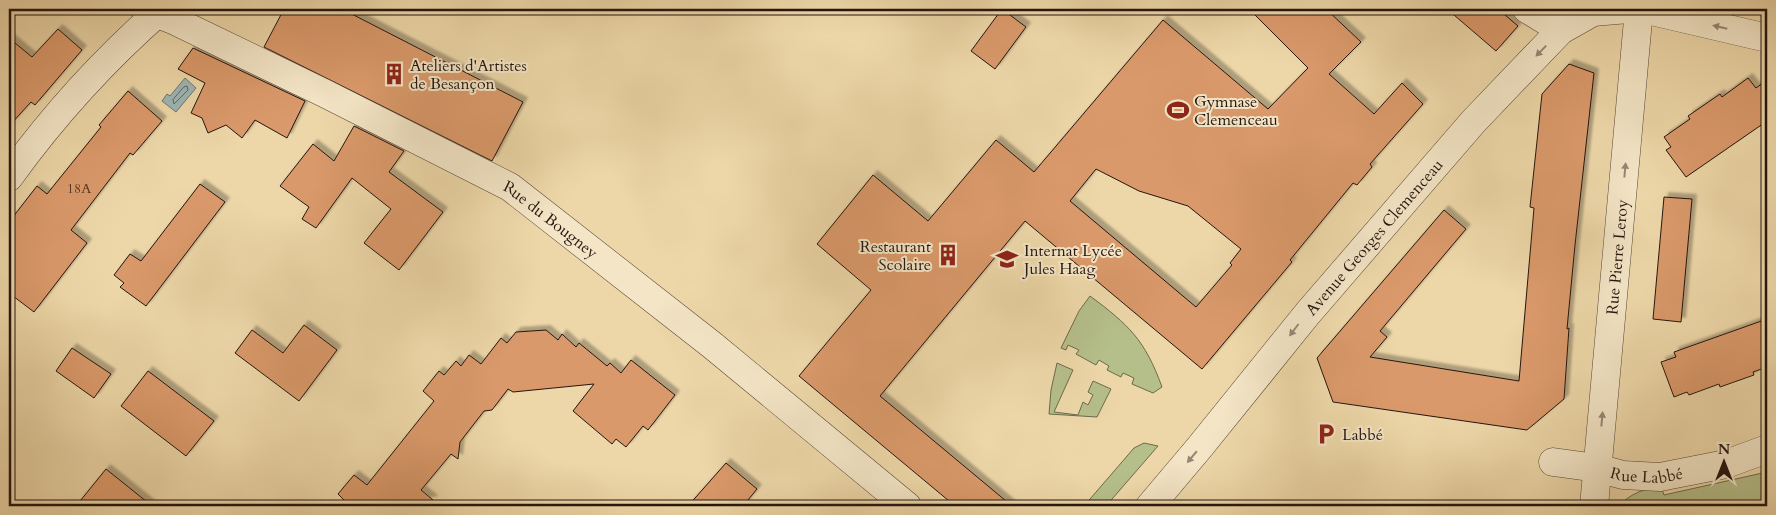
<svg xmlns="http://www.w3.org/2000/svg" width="1776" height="515" font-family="Cardo,serif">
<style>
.green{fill:#b5bf8a;stroke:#6d6a4c}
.water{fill:#9fb6b5;stroke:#6e7673}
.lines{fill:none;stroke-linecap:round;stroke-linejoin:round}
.shore{stroke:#626662;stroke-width:1}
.building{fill:#da996b;stroke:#25150f;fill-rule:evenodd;filter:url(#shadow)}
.street-casing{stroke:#574635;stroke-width:29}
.street{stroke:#f3e5c6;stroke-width:28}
.oneway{fill:#968774}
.labels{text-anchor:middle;stroke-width:4;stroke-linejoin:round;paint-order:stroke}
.number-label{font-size:14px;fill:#523626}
.poi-label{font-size:16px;fill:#25150f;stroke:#f3e5c6;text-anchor:start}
.street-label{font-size:16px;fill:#25150f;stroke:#f3e5c6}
</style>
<defs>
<filter id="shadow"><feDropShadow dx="4.5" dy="-4.5" stdDeviation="1" flood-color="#0004"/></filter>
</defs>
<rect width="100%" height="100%" fill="#edd7a8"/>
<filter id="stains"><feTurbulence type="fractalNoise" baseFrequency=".004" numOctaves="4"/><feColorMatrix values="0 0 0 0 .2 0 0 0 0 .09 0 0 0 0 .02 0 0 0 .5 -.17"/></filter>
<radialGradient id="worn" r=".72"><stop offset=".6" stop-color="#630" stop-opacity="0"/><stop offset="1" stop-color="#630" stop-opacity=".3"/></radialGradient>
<g class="green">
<path d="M1090,296C1129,325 1145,340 1162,387L1153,393L1132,384L1134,378L1123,373L1121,377L1107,370L1109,366L1099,360L1096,365L1076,354L1079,350L1068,345L1066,350L1061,348L1079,311Z"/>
<polygon points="1057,363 1073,370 1054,412 1078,415 1083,402 1088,405 1093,395 1088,392 1093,381 1111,389 1097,417 1049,414 1051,390"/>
<polygon points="1144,443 1158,446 1106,506 1084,506 1134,448"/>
<path d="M1767,472V506H1619C1629,494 1646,488 1661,486L1664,495Z"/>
</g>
<polygon class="water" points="185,78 196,88 176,112 162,101 167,94 170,96"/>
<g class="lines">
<polygon class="shore" points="184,87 187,86 188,90 174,104 173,100"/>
</g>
<g class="building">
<polygon points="284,9 342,9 523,102 492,161 264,47"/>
<polygon points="1002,9 1026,27 995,69 971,51"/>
<path d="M1249,9H1326L1361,42L1329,74L1374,114L1402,83L1423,104L1370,164L1372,167L1357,185L1353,183L1290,260L1292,262L1202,369L1025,221L880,396L1012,506H955L799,376L871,290L817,244L873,175L928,221L996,140L1034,172L1163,20L1268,109L1308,68ZM1096,169L1139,191L1188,206L1241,249L1230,263L1232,265L1196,307L1070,201Z"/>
<polygon points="1447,9 1498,9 1518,26 1496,51"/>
<polygon points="58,29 82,50 35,105 31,102 9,126 9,38 32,57"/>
<polygon points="193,48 305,101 287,138 255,120 242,138 226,125 208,133 202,118 191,113 205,83 178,69"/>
<polygon points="1569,64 1594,73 1575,245 1567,329 1569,328 1564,399 1527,430 1333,402 1317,358 1444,210 1466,229 1380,331 1387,337 1370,357 1519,381 1534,208 1530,207 1542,94"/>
<polygon points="1748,78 1756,88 1767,80 1767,121 1686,177 1666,150 1671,147 1664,137 1690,119 1688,116 1720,94 1722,97"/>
<polygon points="128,91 162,121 133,155 130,153 71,230 87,243 34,312 9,293 9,222 37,186 47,194 101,127 99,125"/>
<polygon points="354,126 404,151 389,172 443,212 399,270 364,243 391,209 352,178 316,228 302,219 309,207 280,186 313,144 334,161"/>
<polygon points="200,184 225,202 146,306 120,287 124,283 114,275 130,254 141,261"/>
<polygon points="1664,197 1692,199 1681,322 1653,319"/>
<polygon points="1767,319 1767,367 1753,372 1754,375 1720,387 1719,384 1689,395 1687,392 1674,397 1661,362 1676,357 1674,352"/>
<polygon points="304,325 337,350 299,401 235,353 252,330 283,353"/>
<polygon points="546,330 558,340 562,334 576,347 579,343 607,366 610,363 621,373 631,360 675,395 648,430 643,426 626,447 616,439 612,444 573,411 594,384 513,392 508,389 492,410 484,411 460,442 458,459 451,454 421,490 433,500 405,506 350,506 338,494 354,475 367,485 434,401 423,391 439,371 444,375 456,361 461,366 469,355 481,364 501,338 507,343 516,332"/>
<polygon points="72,348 111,374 94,398 56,371"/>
<polygon points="148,371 214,421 186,456 121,406"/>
<polygon points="726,463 757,489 743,506 688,506"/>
<polygon points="106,469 152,506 76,506"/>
</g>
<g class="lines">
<g class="street-casing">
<g id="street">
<path id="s1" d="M145,9L173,20L324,93L510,187L712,345L907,506"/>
<polyline points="1527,9 1561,30"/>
<polyline points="1643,9 1767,38"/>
<path d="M9,177C53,116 106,58 162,9"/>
<path id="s2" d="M1553,462L1597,468L1623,475L1660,477L1726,464L1767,449"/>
<path id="s3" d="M1150,506L1199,448L1308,313L1473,122L1561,30L1593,12L1628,9"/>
<path id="s4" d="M1594,506L1639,9"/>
</g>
</g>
<use href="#street" class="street"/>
</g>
<defs><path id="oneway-solid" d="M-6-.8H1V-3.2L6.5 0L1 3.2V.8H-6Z" transform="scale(1.25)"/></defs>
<g class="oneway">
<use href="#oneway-solid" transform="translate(1720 27) rotate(-167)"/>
<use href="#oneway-solid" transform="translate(1541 51) rotate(134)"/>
<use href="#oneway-solid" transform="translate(1625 170) rotate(-85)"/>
<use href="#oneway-solid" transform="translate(1294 330) rotate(127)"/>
<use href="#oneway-solid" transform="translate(1602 419) rotate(-85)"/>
<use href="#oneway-solid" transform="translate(1192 457) rotate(130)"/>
</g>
<defs>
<g id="building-bare" transform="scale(1.725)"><path d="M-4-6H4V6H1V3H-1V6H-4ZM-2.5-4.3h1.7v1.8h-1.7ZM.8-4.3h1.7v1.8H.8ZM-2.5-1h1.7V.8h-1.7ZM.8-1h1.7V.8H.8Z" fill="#8f2418" stroke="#f3e5c6" stroke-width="2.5" paint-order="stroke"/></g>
<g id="stadium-bare" transform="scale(1.725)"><path d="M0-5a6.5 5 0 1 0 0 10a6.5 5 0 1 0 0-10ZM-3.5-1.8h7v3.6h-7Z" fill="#8f2418" stroke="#f3e5c6" stroke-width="2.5" paint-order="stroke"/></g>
<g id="school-bare" transform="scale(1.725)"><path d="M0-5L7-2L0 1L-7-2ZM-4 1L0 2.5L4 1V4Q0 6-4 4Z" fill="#8f2418" stroke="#f3e5c6" stroke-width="2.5" paint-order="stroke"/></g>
<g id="parking-bare" transform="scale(1.725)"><path d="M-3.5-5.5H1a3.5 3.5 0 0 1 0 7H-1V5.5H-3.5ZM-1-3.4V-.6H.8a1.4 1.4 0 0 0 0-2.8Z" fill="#8f2418" stroke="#f3e5c6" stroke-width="2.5" paint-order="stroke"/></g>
</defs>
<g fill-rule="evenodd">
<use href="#building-bare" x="394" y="74"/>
<use href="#stadium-bare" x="1178" y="110"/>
<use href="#building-bare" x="948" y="255"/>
<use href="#school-bare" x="1007" y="259"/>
<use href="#parking-bare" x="1326" y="434"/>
</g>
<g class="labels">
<g class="number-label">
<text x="79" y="193">18A</text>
</g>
<g class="poi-label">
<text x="410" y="71">Ateliers d'Artistes<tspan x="410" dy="18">de Besançon</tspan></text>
<text x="1194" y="107">Gymnase<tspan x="1194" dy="18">Clemenceau</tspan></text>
<text x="931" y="252" text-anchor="end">Restaurant<tspan x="931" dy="18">Scolaire</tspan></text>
<text x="1024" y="256">Internat Lycée<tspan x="1024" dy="18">Jules Haag</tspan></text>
<text x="1342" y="440">Labbé</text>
</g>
<g class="street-label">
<text dy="6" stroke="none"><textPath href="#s1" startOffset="458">Rue du Bougney</textPath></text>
<text dy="6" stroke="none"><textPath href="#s3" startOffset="350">Avenue Georges Clemenceau</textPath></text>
<text dy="6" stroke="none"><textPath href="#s4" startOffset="250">Rue Pierre Leroy</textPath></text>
<text dy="6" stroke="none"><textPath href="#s2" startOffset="95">Rue Labbé</textPath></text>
</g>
</g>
<rect width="1776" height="515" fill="none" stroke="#edd7a8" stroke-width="30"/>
<rect x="10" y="10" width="1756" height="495" fill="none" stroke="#25150f" stroke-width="2.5"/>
<rect x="15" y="15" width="1746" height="485" fill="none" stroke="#25150f"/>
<g transform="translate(1724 462)" stroke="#f3e5c6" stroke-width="4" paint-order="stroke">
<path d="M0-4L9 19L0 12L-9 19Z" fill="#25150f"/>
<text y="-8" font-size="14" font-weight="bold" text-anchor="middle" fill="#25150f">N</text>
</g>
<rect width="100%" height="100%" filter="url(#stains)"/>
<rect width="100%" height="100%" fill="url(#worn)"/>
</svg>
